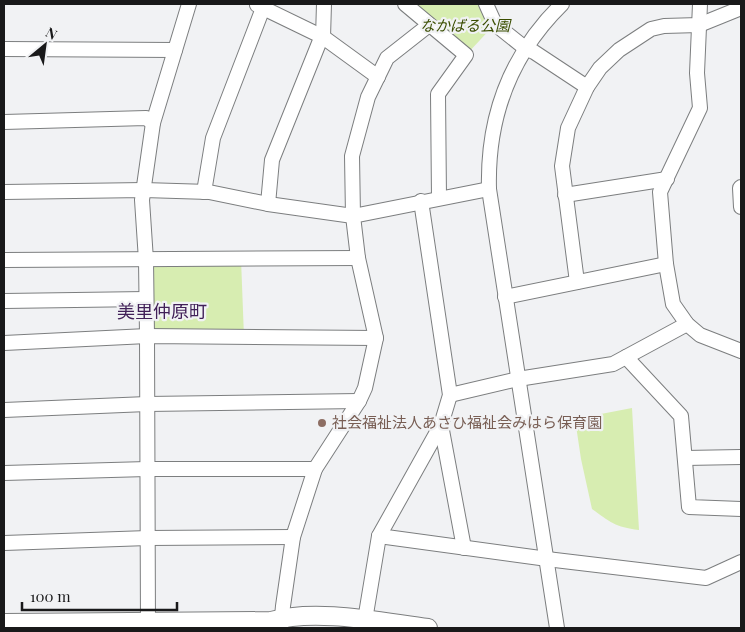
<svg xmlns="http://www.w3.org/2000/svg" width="745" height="632" font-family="'Playfair Display','Noto Sans JP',serif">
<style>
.green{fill:#d7edb1}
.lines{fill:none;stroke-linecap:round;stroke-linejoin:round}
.minor-casing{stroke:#7c7e7f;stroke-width:16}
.major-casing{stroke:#7c7e7f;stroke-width:20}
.minor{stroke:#fff;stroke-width:14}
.major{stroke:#fff;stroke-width:18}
.education-dot{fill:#8d6e63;stroke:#f1f2f4;stroke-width:2}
.labels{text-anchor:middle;stroke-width:4.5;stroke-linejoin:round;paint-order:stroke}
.park-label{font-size:15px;font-style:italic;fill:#3a4d00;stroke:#f1f2f4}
.education-label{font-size:15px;fill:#785e54;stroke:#f1f2f4;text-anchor:start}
.quarter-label{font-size:18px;fill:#412058;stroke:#f1f2f4}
</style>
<rect width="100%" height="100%" fill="#f1f2f4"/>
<g class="green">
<polygon points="405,4 486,4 495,24 466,55"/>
<polygon points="241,259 244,337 147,336 146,260"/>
<path d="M632,408L639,530C615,527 610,522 592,509L581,459L575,419Z"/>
</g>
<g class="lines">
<g class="minor-casing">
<g id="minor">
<polyline points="405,4 466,55 438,94 439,198"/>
<polyline points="486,4 495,24 525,48 534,52 587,87"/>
<polyline points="700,4 697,73 700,108 660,192 666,264 673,304 687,324 700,335 741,351"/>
<polyline points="257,5 323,37 378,77"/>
<polyline points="323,37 324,4"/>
<polyline points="4,49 175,50"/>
<polyline points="4,122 146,118 153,123"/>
<polyline points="741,187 740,188 741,207"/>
<polyline points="4,192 144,190 209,192 268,204 353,216 489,189"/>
<polyline points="204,192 213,138 263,8"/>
<polyline points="565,195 667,179"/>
<polyline points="268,204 272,160 321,38"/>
<polyline points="4,260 358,258"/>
<polyline points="577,282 562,166 568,128 587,87 600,68 619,50 651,29 664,26 699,25 741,8"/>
<polyline points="505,297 666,264"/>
<polyline points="4,301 146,299"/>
<polyline points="4,343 147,336 376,338"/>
<polyline points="626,357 681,416 689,507 741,509"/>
<polyline points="450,395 518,379 613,364 687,324"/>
<polyline points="4,410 147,404 359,401"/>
<polyline points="441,425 464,548"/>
<polyline points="685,458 741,457"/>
<polyline points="4,473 147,469 315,469"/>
<polyline points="379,536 555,560 706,578 741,562"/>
<polyline points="4,543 148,538 293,537"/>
<polyline points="365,620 379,536 441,425 450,395 421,201"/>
<polyline points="148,628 147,336 146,260 142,200 153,123 189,4"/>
<polyline points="281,628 283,606 293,537 315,469 359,401 365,388 376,338 358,258 353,216 352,156 368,97 387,58 429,25"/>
<path d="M557,628L489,189C487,116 510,55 562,4"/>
</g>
</g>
<g class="major-casing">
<path id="major" d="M4,623L271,621C316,608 381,622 428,628"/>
</g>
<use href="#minor" class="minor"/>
<use href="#major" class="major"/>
</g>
<circle class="education-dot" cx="322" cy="423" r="5"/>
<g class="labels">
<g class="park-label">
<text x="465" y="31">なかばる公園</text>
</g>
<g class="education-label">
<text x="332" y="428">社会福祉法人あさひ福祉会みはら保育園</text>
</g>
<g class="quarter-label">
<text x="162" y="318">美里仲原町</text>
</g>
</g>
<rect width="745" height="632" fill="none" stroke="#19191a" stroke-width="10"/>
<g transform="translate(45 45) rotate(29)" stroke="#f1f2f4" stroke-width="4" paint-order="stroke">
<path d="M0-4L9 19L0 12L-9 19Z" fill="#19191a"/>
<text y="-8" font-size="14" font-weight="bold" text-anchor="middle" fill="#19191a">N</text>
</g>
<path d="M22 602v8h155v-8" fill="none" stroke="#19191a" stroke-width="2.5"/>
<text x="30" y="602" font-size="15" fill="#19191a" stroke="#f1f2f4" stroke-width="4" paint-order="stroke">100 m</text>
</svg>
